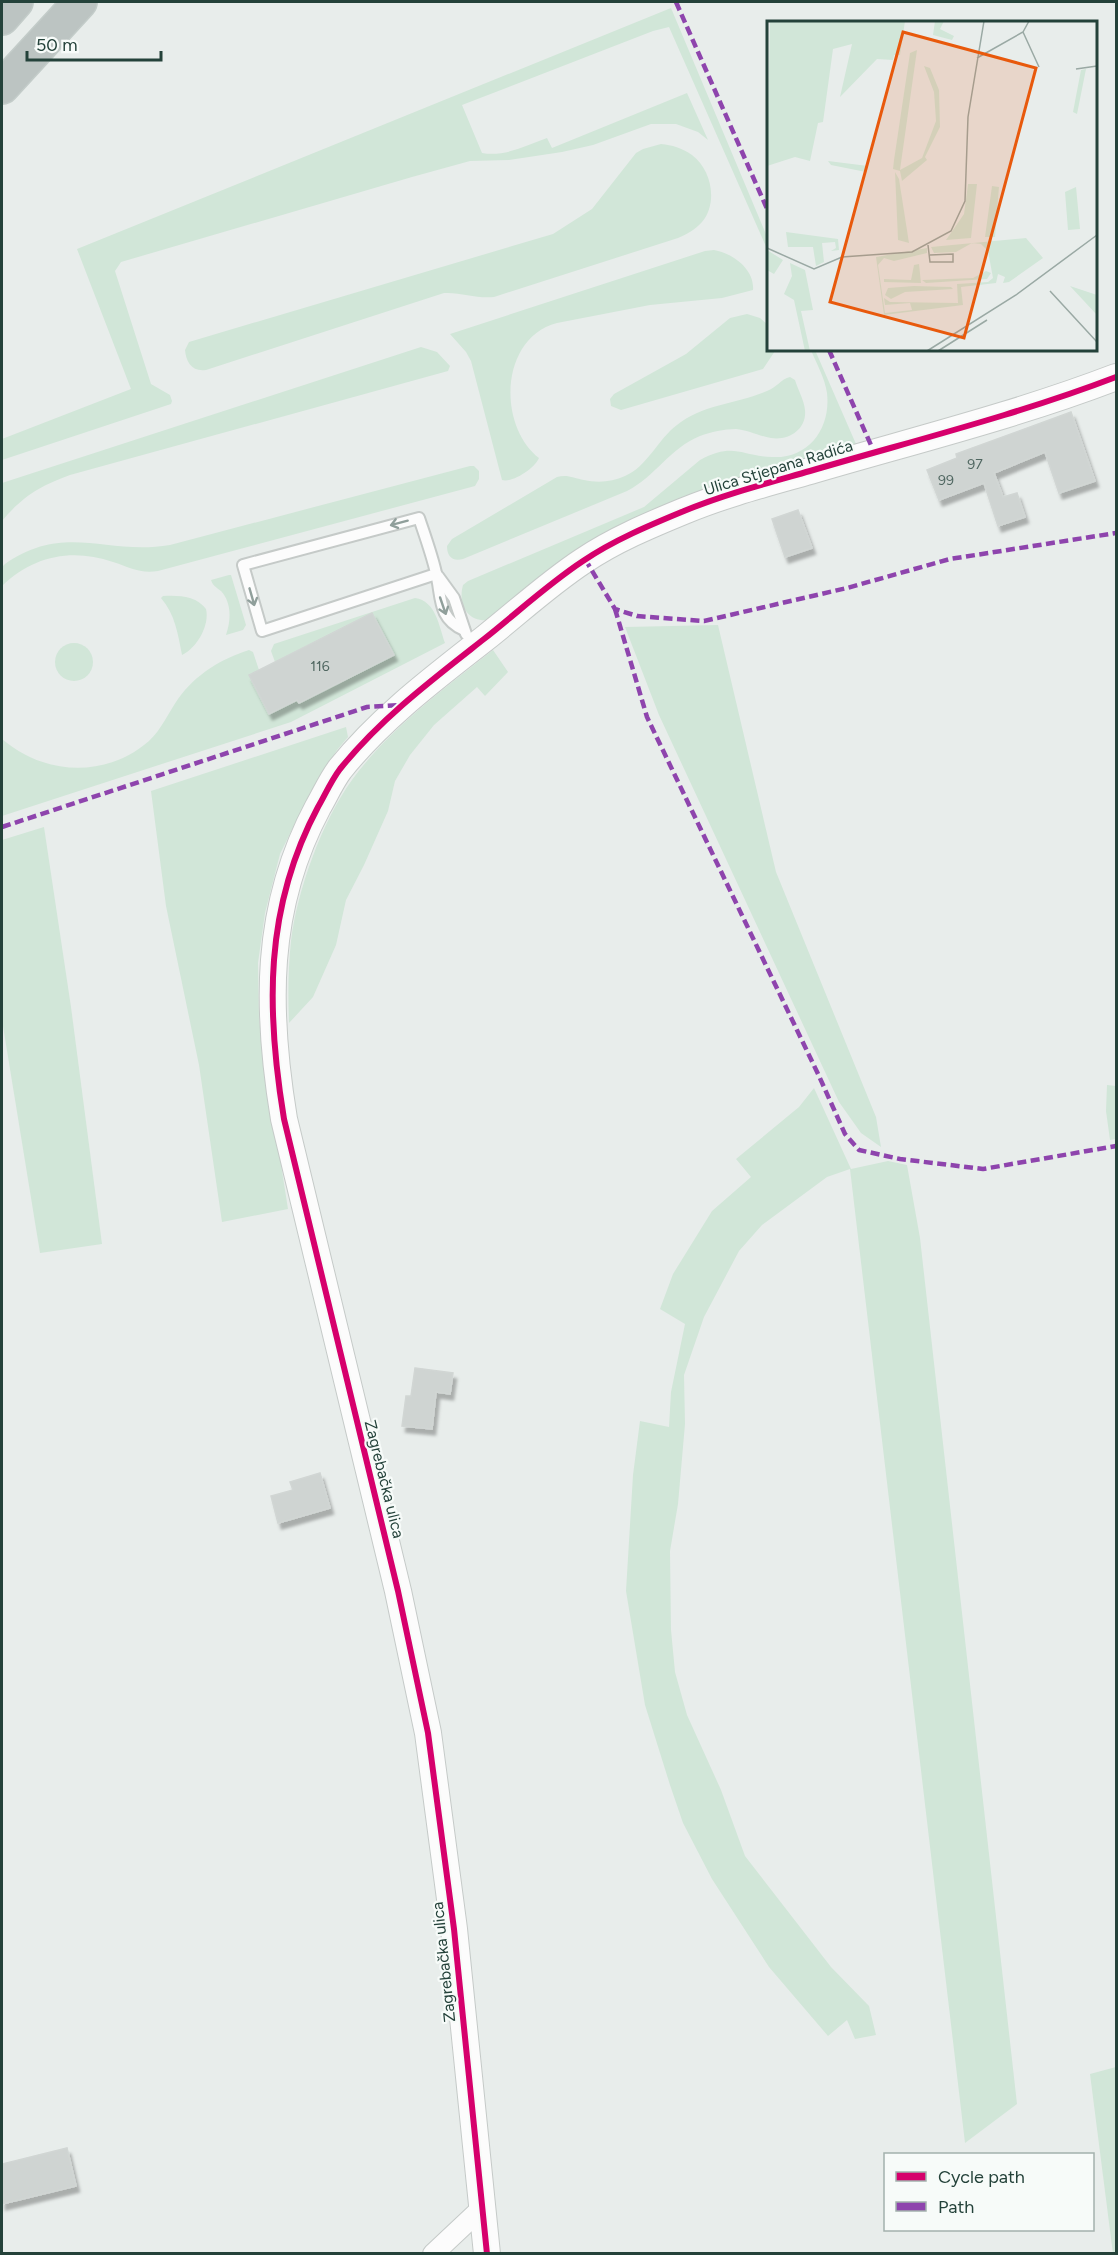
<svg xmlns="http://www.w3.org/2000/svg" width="1118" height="2255" font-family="Figtree,sans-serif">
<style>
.green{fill:#d1e6d8}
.building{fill:#cfd4d2;stroke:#d1d6d4;stroke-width:1.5;filter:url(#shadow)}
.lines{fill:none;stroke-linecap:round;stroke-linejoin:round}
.service-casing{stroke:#c5cac8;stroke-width:14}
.minor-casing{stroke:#c5cac8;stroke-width:22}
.tertiary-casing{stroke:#c5cac8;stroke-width:28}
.motorway-casing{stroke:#c3ccc9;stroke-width:36}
.service{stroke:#fcfcfc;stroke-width:10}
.minor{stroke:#fcfcfc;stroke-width:20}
.tertiary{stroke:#fcfcfc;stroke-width:26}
.motorway{stroke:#bcc4c2;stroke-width:33}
.quiet{stroke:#8e44ad;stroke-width:4.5;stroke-dasharray:9 4.5;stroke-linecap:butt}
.cycleway-casing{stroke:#f7fbf9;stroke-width:10}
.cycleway{stroke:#d6006c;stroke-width:6}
.oneway{stroke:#909f9b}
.labels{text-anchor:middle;stroke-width:4.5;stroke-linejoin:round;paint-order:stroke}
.number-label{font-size:14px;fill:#506761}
.street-label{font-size:16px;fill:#24423a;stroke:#f7fbf9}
.inset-road{fill:none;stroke:#9aa9a4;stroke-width:1.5}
.view{fill:#e8590c;fill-opacity:0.15;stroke:#e8590c;stroke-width:3}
.inset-edge{fill:none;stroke:#24423a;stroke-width:3}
</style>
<defs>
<filter id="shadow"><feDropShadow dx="3.5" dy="6" stdDeviation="1.5" flood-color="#0004"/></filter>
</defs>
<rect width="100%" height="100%" fill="#e8edeb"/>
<g class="green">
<path d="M671,8L768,239V251L669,27L653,31L462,105L482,153C505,157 525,146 547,138L552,148L687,93L708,140L698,132L676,124H651L593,145L562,152L509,160L470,161L412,177L121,262L115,271L151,384L170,395L172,401L171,404L2,460V439L131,389L77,249Z"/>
<path d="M661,144C672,145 682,148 692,155C712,170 718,203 702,222C695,230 687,234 678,238L494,297C477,299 461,292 444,293L206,370C192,372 186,362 185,350L189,342L553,234L592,209L636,153L643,149Z"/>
<path d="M714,250C733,253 755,270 753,290L722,298L650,305L557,323C500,338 497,425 539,458C535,468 513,483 502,480L471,361L466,352L450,334L705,251Z"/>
<polygon points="747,314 760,318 768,325 768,350 775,351 763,369 621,410 611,406 610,399 614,394 686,354 730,318"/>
<path d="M421,347L437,352L450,366L448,371L70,475C40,486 23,496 2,521V483Z"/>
<path d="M811,350H815L856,444L716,489L494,619C470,625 457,607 463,585L468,581L644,507L700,460C734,442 740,456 772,457C809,459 831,428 827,393C825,378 816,363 811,350Z"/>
<path d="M790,377L795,380C798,390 804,400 805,410C807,430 788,441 771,438C759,436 748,430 736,429C724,429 711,432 700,436C670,448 655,477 627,491L463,559C452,562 447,556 447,546L452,539L557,477C567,474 574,478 584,480C598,483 612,482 625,476C647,467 658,439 677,425C703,404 737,404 767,391C776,388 781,379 790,377Z"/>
<path d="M470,466H474L479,471V479L475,486L158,571C140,574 129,567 113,562C72,548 33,556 2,586V567L5,564C66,522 106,556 170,545Z"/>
<path d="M229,575H231L246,625L243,630L226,635C231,621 232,603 221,591C216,587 213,586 211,580Z"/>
<path d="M163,596C178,595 197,596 206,609C210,625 197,648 182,655C178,634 175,614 161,598Z"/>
<path d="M415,598C436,601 439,626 445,643L291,722L2,816V739C44,775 105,779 149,741C161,730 169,712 178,699C196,674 221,659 249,650L253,652L259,670L275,662L271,651L274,644Z"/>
<polygon points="718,625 776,872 876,1117 881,1147 861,1133 839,1102 659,715 625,627"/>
<circle cx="74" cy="662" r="19"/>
<path d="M493,650L508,672L485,696L477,687L434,725L410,755L395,781L388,811L364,865L346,900L336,945L313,997L289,1023C288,996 288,969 291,941C297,891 322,821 352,780C390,728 444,689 493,650Z"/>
<polygon points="346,727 348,737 337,750 310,793 280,854 265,913 258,963 259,1019 264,1056 288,1209 222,1222 199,1065 166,906 151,791"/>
<polygon points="44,827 71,1007 102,1244 40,1253 2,1020 2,840"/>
<polygon points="1107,1085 1116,1086 1116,1139 1110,1140 1106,1111"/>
<polygon points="814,1088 851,1169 888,1161 907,1165 920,1238 1017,2104 965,2143 850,1169 827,1177 762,1225 739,1251 704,1317 684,1375 685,1424 678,1504 670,1551 671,1630 675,1672 687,1715 721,1790 745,1856 831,1967 869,2006 876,2035 855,2039 847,2020 828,2036 769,1967 712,1879 683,1823 670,1785 645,1705 626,1591 633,1475 640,1421 669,1427 671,1392 685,1324 660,1309 673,1274 712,1211 751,1177 736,1159 799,1107"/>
<polygon points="1116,2067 1116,2253 1113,2254 1090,2074"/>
</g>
<g class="building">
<polygon points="1071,412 1095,481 1059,493 1045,452 994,473 1003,497 1017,493 1025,517 998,526 984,483 939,500 927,470 957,458 956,454"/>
<polygon points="798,510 812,548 785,557 772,519"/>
<polygon points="372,613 394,655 299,703 297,700 269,714 249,675"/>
<polygon points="415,1368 453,1373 450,1394 436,1392 432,1429 402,1426 406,1396 411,1396"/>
<polygon points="320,1473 330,1508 278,1523 271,1496 293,1490 290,1482"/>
<polygon points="67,2148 76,2186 2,2204 2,2164"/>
</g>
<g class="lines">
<g class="service-casing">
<g id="service">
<path d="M436,574L262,631L243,565L419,518C425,536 432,555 436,573C442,597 437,618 464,630"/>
<polyline points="438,576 454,598 466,634"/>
</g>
</g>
<g class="minor-casing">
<polyline id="minor" points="433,2254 483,2207"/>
</g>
<g class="tertiary-casing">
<path id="tertiary" d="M487,2254L454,1929L428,1733L398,1591L284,1119C266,1010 264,908 318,807C325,795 331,781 340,769C381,718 433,679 484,639C517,613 548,584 583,561C614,540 650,525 684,511C725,494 768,483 810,471C912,441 1017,415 1116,377"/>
</g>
<g class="motorway-casing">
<g id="motorway">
<polyline points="2,18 16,2"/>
<polyline points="2,87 80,2"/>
</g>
</g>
<use href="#service" class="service"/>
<use href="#minor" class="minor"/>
<use href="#tertiary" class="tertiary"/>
<use href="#motorway" class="motorway"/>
<g class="quiet">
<polyline points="676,2 768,211"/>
<polyline points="829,350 874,452"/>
<polyline points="585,559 615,609 637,616 704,621 847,588 950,559 1116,533"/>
<polyline points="615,609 647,717 819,1076 845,1134 859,1150 900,1159 983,1169 1116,1146"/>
<polyline points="2,827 367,707 401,705"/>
</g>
<g class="cycleway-casing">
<path id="cycleway" d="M487,2254L454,1929L428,1733L398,1591L284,1119C266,1010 264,908 318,807C325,795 331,781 340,769C381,718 433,679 484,639C517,613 548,584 583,561C614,540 650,525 684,511C725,494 768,483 810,471C912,441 1017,415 1116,377"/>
</g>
<use href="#cycleway" class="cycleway"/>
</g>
<defs><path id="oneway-shaft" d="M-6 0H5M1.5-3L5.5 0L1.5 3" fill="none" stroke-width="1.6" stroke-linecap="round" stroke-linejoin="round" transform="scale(1.5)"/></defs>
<g class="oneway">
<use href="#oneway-shaft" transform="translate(399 523) rotate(165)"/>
<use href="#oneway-shaft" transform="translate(252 597) rotate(74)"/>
<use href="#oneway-shaft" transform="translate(443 606) rotate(71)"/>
</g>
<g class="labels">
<g class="number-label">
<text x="975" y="469">97</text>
<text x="946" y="485">99</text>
<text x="320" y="671">116</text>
</g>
<g class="street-label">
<text transform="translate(778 467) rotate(-17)" y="6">Ulica Stjepana Radića</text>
<text transform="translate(385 1479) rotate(76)" y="6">Zagrebačka ulica</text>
<text transform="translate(443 1962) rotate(-96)" y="6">Zagrebačka ulica</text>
</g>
</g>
<g transform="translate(767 21)">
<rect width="330" height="330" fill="#e8edeb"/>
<path d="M3,0H138L133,34H127L126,39L110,38L73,76L85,23L66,28L56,101L51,102L43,140L28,136L0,145ZM168,0H177L173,8L187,15L185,19L166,14ZM150,29L133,149L155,137L169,100L167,71L157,45L163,47L172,69L173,106L158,136L160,139L135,160L133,150L126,148L127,139L143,32ZM319,48L310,93L306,91L314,49ZM61,140L101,145L99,151L64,144ZM128,151L132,158L142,222L131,219ZM201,163H210L204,217L179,219L197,193ZM225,165L232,166L228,216H218ZM309,166L313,208L301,209L298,171ZM19,211L71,218L72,229L64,230L69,227L68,221L55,222L57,241L49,245L46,226H21ZM259,217L276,237L242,261L236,262L238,256L231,253L229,262L194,266L196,284L117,294L109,236L160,227V232L127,240L117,237L111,244L118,292L145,289L143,282L118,284L117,277L123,281L191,282L190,263L221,261L226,257L221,230L214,223L205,222L189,231L167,232L164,226ZM0,229L16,239L7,253L0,249ZM23,242L38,249L46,289L34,290L43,330H38L27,279L17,273L25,255ZM152,243L154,262L117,261V258L144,259L147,244ZM219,250L224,252L220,258L159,262L155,259L206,257ZM147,265L184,266L186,268L138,271L124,278L118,274L121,267ZM303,265L330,274V294Z" fill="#d1e6d8"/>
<path class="inset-road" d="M256,11L272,46M210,37L256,11L262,0M309,48L330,45M161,224L163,241H186V233L163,234M0,227L47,248L75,236L145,231L184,210L198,180L201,96L217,0M283,270L330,321M160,330L249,274L330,214M171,330L220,299"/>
<path class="view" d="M136,11L269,47L197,317L63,281Z"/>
<rect width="330" height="330" class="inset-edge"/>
</g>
<rect width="1118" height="2255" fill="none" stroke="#24423a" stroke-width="6"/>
<rect x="884" y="2153" width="210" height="78" fill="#f7fbf9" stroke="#a3b1ad" stroke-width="1.5"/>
<rect x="896" y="2172" width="30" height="9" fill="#d6006c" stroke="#a3b1ad" stroke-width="1.5"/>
<text x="938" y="2183" font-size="18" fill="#24423a">Cycle path</text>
<rect x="896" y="2202" width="30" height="9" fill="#8e44ad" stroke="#a3b1ad" stroke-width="1.5"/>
<text x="938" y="2213" font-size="18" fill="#24423a">Path</text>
<path d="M27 51v9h134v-9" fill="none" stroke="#24423a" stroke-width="3"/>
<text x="36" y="51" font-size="18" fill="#24423a" stroke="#f7fbf9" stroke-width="4.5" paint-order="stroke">50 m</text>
</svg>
